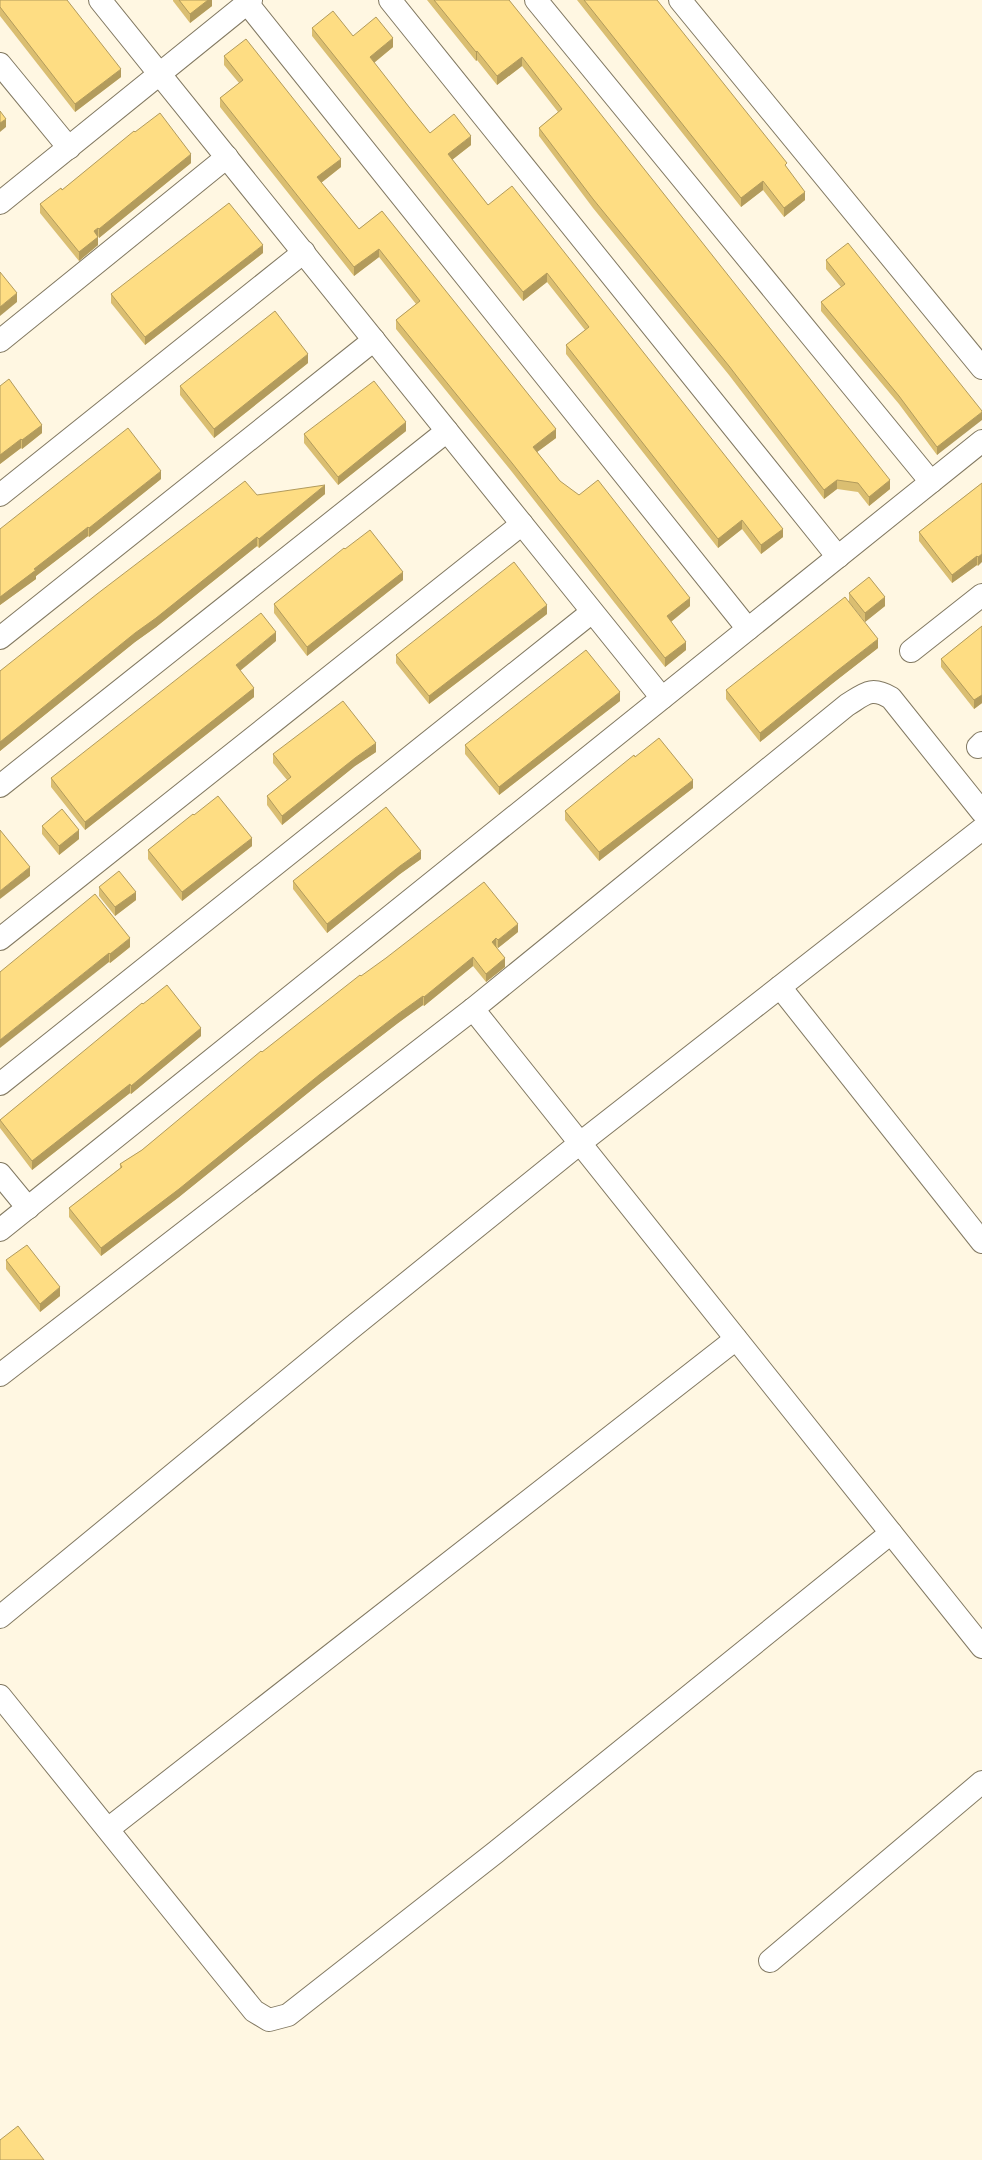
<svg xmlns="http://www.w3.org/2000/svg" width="982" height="2160" font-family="Merriweather,serif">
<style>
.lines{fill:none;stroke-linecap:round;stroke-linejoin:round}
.minor-casing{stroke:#827962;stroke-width:24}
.minor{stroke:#fff;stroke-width:22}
.wall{fill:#dabe71}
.shaded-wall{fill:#b29b5c}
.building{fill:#fedd83;stroke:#b29b5c}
</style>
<rect width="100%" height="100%" fill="#fff7e2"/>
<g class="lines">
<g class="minor-casing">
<g id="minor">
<polyline points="100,0 662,698"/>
<polyline points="390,0 838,557"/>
<polyline points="536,0 931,482"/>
<polyline points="680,0 982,368"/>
<polyline points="247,3 748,629"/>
<polyline points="0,64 69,148"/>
<polyline points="0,203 251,0"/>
<polyline points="0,341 227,157"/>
<polyline points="0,495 304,252"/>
<polyline points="0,638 374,340"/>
<polyline points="911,651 982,595"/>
<polyline points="978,747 982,743"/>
<polyline points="0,786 447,431"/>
<polyline points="0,939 522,524"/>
<polyline points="780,987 982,1242"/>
<polyline points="473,1009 982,1647"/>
<polyline points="0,1084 592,612"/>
<polyline points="0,1174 28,1208"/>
<polyline points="0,1230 982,441"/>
<path d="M0,1375L473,1009L847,705C865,694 871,686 891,698L982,812"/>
<polyline points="0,1617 350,1329 579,1144 982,829"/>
<polyline points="0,1696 254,2011 269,2020 288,2015 496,1852 891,1533"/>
<polyline points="108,1829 736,1339"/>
<polyline points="770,1961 982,1782"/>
</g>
</g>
<use href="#minor" class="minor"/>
</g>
<g class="wall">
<polygon points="0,0 121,77 75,112 0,16"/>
<polygon points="173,0 212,0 212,6 190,23 173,1"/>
<polygon points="427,0 509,0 890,489 869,506 858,492 837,489 824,499 729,375 593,208 539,136 539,128 558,112 522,66 497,85 477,60 476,61"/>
<polygon points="577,0 657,0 787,168 805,200 784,217 763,190 741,207"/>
<polygon points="312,28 353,36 393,47 374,63 409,107 430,133 471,145 452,160 488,205 783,537 761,554 742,529 718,548 566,354 566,345 585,330 547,282 523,301 312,36"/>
<polygon points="224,56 341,167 321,183 359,229 382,211 556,438 537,452 560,481 690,606 671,622 686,650 665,667 512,472 396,329 396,320 416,304 379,257 354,276 220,107 220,98 239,83 224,65"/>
<polygon points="135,132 191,163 99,238 98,236 98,245 79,261 40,213 40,204 62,190"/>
<polygon points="263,253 145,345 111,303 111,294"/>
<polygon points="826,260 982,411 937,455 899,404 821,311 821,302 841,287 826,269"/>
<polygon points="308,363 214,438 180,395 180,386"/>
<polygon points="0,386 42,433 22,449 21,448 0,464"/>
<polygon points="406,431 338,485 304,443 304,434"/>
<polygon points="161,479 89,537 88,536 36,576 36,579 0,605 0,529"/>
<polygon points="982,483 978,566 977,565 952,583 919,541 919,532"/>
<polygon points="325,494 259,548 257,546 156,627 135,642 0,751 0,671 257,495"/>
<polygon points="345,549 403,580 307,656 274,613 274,604"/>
<polygon points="849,593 885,606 865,622 849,602"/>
<polygon points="547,614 429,704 396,663 396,655"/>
<polygon points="982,626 982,703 974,709 941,667 941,659"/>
<polygon points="276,641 240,671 254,697 85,830 51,787 51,778"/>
<polygon points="878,648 833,683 760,742 726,699 726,690"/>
<polygon points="620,701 499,795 465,754 465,745"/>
<polygon points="376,752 355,766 282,825 267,805 267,796 287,780 273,763 273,754"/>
<polygon points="635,757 693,788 599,861 565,820 565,811"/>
<polygon points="194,815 252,846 182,901 148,859 148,850"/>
<polygon points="42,826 79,839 59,855 42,834"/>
<polygon points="421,859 400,874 327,933 293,889 293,881"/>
<polygon points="99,887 136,900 115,916 99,896"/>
<polygon points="518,932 498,948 496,947 505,967 486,982 473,966 424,1006 423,1005 398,1023 319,1084 179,1197 101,1256 69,1217 69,1208 120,1168 120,1164 142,1150 262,1052 361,976"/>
<polygon points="130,947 110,963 109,962 0,972"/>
<polygon points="143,1004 201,1036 131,1094 130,1093 32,1170 0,1128 0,1120"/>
<polygon points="6,1260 60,1296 40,1312 6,1269"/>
</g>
<g class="shaded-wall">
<polygon points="208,0 212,0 212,6 190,23 190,14"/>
<polygon points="393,38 393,47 370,66 370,57"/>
<polygon points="477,51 477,60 476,61 476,52"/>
<polygon points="522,57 522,66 497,85 497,76"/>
<polygon points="121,69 121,77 75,112 75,104"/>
<polygon points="6,119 6,127 0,132 0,123"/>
<polygon points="471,136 471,145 448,163 448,154"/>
<polygon points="191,154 191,163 99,238 99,229"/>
<polygon points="341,159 341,167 317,186 317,177"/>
<polygon points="763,181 763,190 741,207 741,198"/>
<polygon points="805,192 805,200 784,217 784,208"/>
<polygon points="98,228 98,236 94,240 94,231"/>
<polygon points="98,237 98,245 79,261 79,252"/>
<polygon points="263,245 263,253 145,345 145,337"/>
<polygon points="379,249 379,257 354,276 354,267"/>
<polygon points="547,273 547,282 523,301 523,292"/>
<polygon points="17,293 17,302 0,316 0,307"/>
<polygon points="308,354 308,363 214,438 214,429"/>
<polygon points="982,412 982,420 937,455 937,447"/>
<polygon points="406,422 406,431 338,485 338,477"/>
<polygon points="42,425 42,433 22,449 22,440"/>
<polygon points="556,429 556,438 533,455 533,447"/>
<polygon points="21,439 21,448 0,464 0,455"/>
<polygon points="161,471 161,479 89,537 89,528"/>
<polygon points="837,480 837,489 824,499 824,490"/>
<polygon points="890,480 890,489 869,506 869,497"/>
<polygon points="325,485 325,494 259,548 259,539"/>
<polygon points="742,520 742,529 718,548 718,539"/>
<polygon points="88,527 88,536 36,576 36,579 0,605 0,597 34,569"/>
<polygon points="783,529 783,537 761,554 761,545"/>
<polygon points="257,537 257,546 156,627 135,642 0,751 0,742 135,633"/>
<polygon points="982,554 982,562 978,566 978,557"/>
<polygon points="977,556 977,565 952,583 952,575"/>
<polygon points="403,572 403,580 307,656 307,647"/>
<polygon points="885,597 885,606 865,622 865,613"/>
<polygon points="690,598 690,606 667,625 667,616"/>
<polygon points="547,605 547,614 429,704 429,696"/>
<polygon points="276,632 276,641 236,674 236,665"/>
<polygon points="878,639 878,648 833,683 760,742 760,733 833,674"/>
<polygon points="686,642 686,650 665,667 665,658"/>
<polygon points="254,688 254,697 85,830 85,822"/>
<polygon points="620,692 620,701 499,795 499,787"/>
<polygon points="982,695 982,703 974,709 974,700"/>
<polygon points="376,743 376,752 355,766 282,825 282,816 355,758"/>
<polygon points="693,780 693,788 599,861 599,852"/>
<polygon points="79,830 79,839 59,855 59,846"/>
<polygon points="252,838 252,846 182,901 182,892"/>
<polygon points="421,851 421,859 400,874 327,933 327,924 400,866"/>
<polygon points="30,867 30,876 0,899 0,891"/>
<polygon points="136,892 136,900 115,916 115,907"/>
<polygon points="518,924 518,932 498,948 498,940"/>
<polygon points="130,938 130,947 110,963 110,954"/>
<polygon points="496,938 496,947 492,950 492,942"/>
<polygon points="109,953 109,962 0,1048 0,1040"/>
<polygon points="473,957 473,966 424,1006 424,997"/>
<polygon points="505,958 505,967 486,982 486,974"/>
<polygon points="423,996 423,1005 398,1023 319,1084 179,1197 101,1256 101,1248 319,1075 398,1014"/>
<polygon points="201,1028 201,1036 131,1094 131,1086"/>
<polygon points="130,1084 130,1093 32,1170 32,1161"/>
<polygon points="60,1287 60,1296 40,1312 40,1304"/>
</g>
<g class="building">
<polygon points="0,0 67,0 121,69 75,104 0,7"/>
<polygon points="179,0 208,0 190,14"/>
<polygon points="434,0 509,0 584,93 890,480 869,497 858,483 837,480 824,490 729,366 593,199 539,128 562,109 522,57 497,76 477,51 476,52"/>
<polygon points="584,0 657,0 787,163 785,165 805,192 784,208 763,181 741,198"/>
<polygon points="333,11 353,36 376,17 393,38 370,57 409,107 430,133 454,114 471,136 448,154 488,205 512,186 783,529 761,545 742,520 718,539 566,345 589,327 547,273 523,292 312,28"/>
<polygon points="246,39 341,159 317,177 359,229 382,211 556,429 533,447 560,481 579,495 598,480 690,598 667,616 686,642 665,658 512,463 396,320 420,301 379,249 354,267 220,98 243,80 224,56"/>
<polygon points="0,111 6,119 0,123"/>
<polygon points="160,113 191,154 99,229 98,228 94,231 98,237 79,252 40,204 61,188 62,190 134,131 135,132"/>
<polygon points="229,203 263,245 145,337 111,294"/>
<polygon points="848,243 982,411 982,412 937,447 899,396 821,302 845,284 826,260"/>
<polygon points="0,272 17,293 0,307"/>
<polygon points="275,311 308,354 214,429 180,386"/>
<polygon points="9,379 42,425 22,440 21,439 0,455 0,386"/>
<polygon points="374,381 406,422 338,477 304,434"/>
<polygon points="128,428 161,471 89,528 88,527 34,569 36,570 0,597 0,529"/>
<polygon points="245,481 257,495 325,485 259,539 257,537 156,618 135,633 0,742 0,671 97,594"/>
<polygon points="982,483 982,554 978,557 977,556 952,575 919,532"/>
<polygon points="370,530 403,572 307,647 274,604 344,548 345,549"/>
<polygon points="514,562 547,605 429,696 396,655"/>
<polygon points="869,577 885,597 865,613 849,593"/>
<polygon points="845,597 878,639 833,674 760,733 726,690"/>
<polygon points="261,613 276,632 236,665 254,688 85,822 51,778"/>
<polygon points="982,626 982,695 974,700 941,659"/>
<polygon points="586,650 620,692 499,787 465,745"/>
<polygon points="343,701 376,743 355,758 282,816 267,796 291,777 273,754"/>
<polygon points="659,738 693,780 599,852 565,811 634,755 635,757"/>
<polygon points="218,796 252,838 182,892 148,850 193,814 194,815"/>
<polygon points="386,807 421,851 400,866 327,924 293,881"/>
<polygon points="62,809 79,830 59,846 42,826"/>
<polygon points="0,830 30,867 0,891"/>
<polygon points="119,871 136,892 115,907 99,887"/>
<polygon points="484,882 518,924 498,940 496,938 492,942 505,958 486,974 473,957 424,997 423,996 398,1014 319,1075 179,1189 101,1248 69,1208 122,1167 120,1164 142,1150 261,1051 262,1052 360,975 361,976 386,958"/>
<polygon points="95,894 130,938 110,954 109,953 0,1040 0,972"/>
<polygon points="167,985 201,1028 131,1086 130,1084 32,1161 0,1120 142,1003 143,1004"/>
<polygon points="27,1245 60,1287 40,1304 6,1260"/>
<polygon points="18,2126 44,2160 0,2160 0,2140"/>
</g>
</svg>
